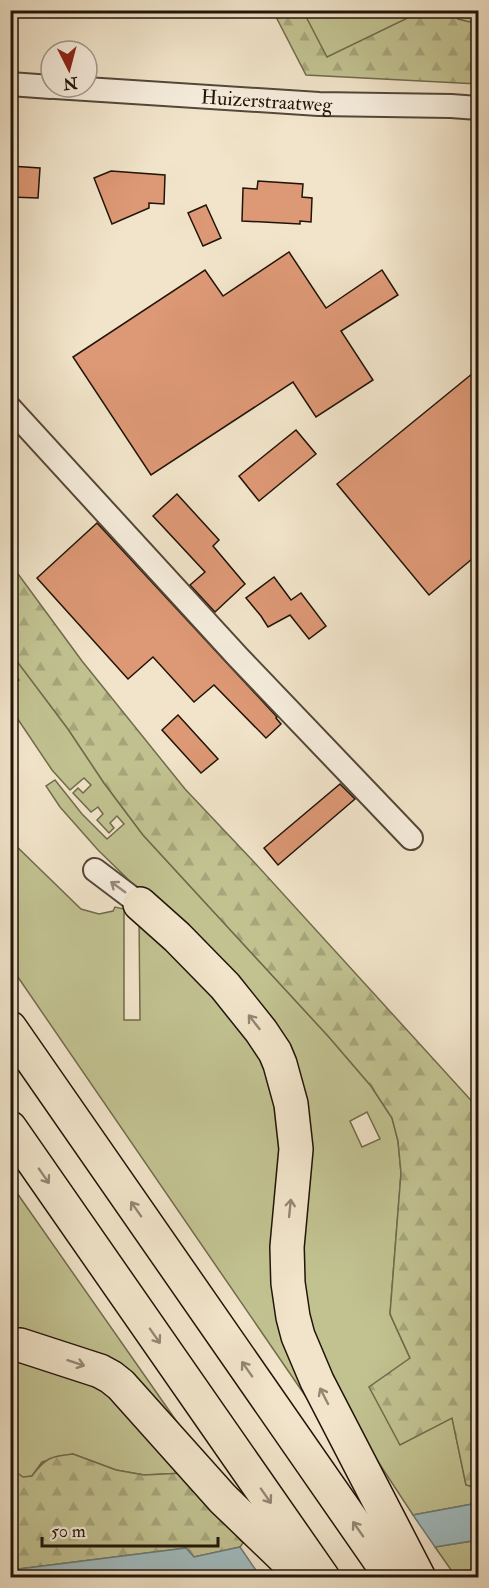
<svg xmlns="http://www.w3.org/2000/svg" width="489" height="1588" font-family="'IM FELL Double Pica',serif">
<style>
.grass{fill:#c2c291;stroke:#716b4c;stroke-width:1.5;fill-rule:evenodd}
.forest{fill:url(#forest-firs);stroke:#716b4c;stroke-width:1.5}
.water{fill:#a0bcc1;stroke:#6d7977;stroke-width:1.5}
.building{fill:#dd9875;stroke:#201408;stroke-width:1.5}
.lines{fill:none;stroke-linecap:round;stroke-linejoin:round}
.minor-casing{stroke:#544838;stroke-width:26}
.highway-casing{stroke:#201408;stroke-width:36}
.minor{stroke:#f6eddd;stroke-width:22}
.highway{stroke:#f1e4ca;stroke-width:33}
.oneway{stroke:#968b7d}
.oneway2{stroke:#938673}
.labels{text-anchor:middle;stroke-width:6;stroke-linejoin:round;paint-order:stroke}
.street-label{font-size:20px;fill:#201408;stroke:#f6eddd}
</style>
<defs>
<pattern id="forest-firs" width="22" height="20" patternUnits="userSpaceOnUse" patternTransform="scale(1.5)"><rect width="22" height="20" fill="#c2c291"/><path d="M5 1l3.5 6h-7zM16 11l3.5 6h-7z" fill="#a6a67c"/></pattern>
</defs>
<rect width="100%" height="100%" fill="#f1e4ca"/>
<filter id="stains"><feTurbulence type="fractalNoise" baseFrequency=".00333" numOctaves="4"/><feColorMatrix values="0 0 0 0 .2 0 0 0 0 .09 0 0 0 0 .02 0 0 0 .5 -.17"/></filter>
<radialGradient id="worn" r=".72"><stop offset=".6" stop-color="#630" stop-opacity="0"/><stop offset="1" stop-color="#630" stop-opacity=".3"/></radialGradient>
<g class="grass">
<polygon points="279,11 478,11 478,81 311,73"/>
<path d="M10,651L68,729L104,783L143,835L328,1036L371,1086L392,1118L398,1141L401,1173L390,1314L410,1358L452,1417L466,1485L478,1488V1503L413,1515L373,1454L348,1411L302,1306V1105L141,892L98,850L60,807L46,786L55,780L82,814L107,839L124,824L117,816L110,823L114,828L109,833L97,820L103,814L98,807L91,812L73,793L78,788L83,793L91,785L84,778L70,790L52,770L11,709V686L19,680L11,667ZM367,1112L380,1139L362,1147L350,1121Z"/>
<polygon points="10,840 81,909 99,914 113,911 115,907 124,909 124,1020 140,1020 139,914 204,974 278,1084 282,1213 339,1445 11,967"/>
<polygon points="10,1183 196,1449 131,1383 11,1331"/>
<polygon points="11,1351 95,1380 185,1473 144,1475 116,1470 73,1454 42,1462 32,1476 23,1478 11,1468 11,1414 16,1405 11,1402"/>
<polygon points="478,1540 478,1577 456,1577 435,1547"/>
</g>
<g class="forest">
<polygon points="273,11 303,11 327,57 422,11 453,11 458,19 478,24 478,84 306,75"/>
<polygon points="10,563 82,661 185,789 254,862 478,1108 478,1488 466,1485 452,1418 400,1445 369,1387 410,1358 390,1314 401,1173 398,1141 392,1118 371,1086 328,1036 143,835 104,783 68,729 19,664 11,651"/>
<path d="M73,1454L116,1470L144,1475L185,1473L243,1543L240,1547L194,1557L186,1548L11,1570L10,1468L23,1477L32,1476C45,1458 51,1456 73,1454Z"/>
</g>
<g class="water">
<polygon points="478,1503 478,1540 435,1547 413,1515"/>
<polygon points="240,1547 260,1576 247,1578 11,1577 11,1570 186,1548 194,1557"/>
</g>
<g class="building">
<polygon points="10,166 40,168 38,198 10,197"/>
<polygon points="111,171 165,175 164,204 149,203 149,208 112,224 94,178"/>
<polygon points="258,181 303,184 302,197 312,198 311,222 300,221 300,224 242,221 243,188 257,189"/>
<polygon points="206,205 221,238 203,246 188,213"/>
<polygon points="289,252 326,308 382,270 398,295 341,331 373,380 316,417 293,382 151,475 73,357 205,270 223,296"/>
<polygon points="478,369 478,554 429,595 337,484"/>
<polygon points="296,430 316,454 259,501 239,476"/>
<polygon points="177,494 219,540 213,546 245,584 215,612 190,585 205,572 153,516"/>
<polygon points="97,523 277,717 276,718 281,724 266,738 214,685 194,702 153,657 128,679 37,578"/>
<polygon points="274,577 291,600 301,593 326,626 309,639 290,615 268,627 261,616 246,598"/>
<polygon points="178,715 218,759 201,773 162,730"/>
<polygon points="340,784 355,799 278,865 264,848"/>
</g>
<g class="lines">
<g class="minor-casing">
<g id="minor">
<polyline points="10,84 51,87"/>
<path id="s1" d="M55,87L319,104L451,106L478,108"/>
<polyline points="10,408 238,657 411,838"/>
<polyline points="95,870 140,904"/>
</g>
</g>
<g class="highway-casing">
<g id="highway">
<polyline points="140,904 177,937 225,986 261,1031 275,1052 280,1064 291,1104 296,1149 287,1247 288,1283 293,1317 298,1336 317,1381 419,1578"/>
<polyline points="10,1028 392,1578"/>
<polyline points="10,1128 323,1578"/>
<polyline points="20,1345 100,1371 111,1377 121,1385 223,1499 305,1578"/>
</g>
</g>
<use href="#minor" class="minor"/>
<use href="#highway" class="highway"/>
</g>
<defs><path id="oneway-shaft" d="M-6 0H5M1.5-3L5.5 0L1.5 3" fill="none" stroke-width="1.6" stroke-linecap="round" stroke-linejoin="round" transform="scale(1.5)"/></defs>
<use class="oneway" href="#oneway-shaft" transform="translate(118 887) rotate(-144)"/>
<g class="oneway2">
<use href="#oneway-shaft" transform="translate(254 1022) rotate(-128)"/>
<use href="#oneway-shaft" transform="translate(44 1176) rotate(55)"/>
<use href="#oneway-shaft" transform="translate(290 1208) rotate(-84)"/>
<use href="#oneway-shaft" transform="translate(136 1209) rotate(-125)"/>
<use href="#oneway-shaft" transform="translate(155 1336) rotate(55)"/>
<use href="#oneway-shaft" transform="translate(76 1363) rotate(18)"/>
<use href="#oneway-shaft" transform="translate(247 1369) rotate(-125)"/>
<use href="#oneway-shaft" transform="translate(324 1396) rotate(-117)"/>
<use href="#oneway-shaft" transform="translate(266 1496) rotate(55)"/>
<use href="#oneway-shaft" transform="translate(358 1529) rotate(-125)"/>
</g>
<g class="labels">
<g class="street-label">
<text dy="7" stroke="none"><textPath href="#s1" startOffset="212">Huizerstraatweg</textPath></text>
</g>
</g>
<rect width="489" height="1588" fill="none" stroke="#f1e4ca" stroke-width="36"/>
<rect x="12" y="12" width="465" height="1564" fill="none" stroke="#201408" stroke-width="3"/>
<rect x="18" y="18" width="453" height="1552" fill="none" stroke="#201408" stroke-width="1.5"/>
<g transform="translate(69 69) rotate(174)"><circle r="28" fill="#f6eddd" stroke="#a09688" stroke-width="1.5"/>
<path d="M0-4.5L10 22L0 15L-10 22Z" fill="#8f2418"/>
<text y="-9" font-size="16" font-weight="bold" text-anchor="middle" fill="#201408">N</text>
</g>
<path d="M42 1537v9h176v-9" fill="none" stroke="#201408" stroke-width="3"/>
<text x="51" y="1537" font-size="18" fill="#201408" stroke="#f6eddd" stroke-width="4.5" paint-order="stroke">50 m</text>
<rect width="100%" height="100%" filter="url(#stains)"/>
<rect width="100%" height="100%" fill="url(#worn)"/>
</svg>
